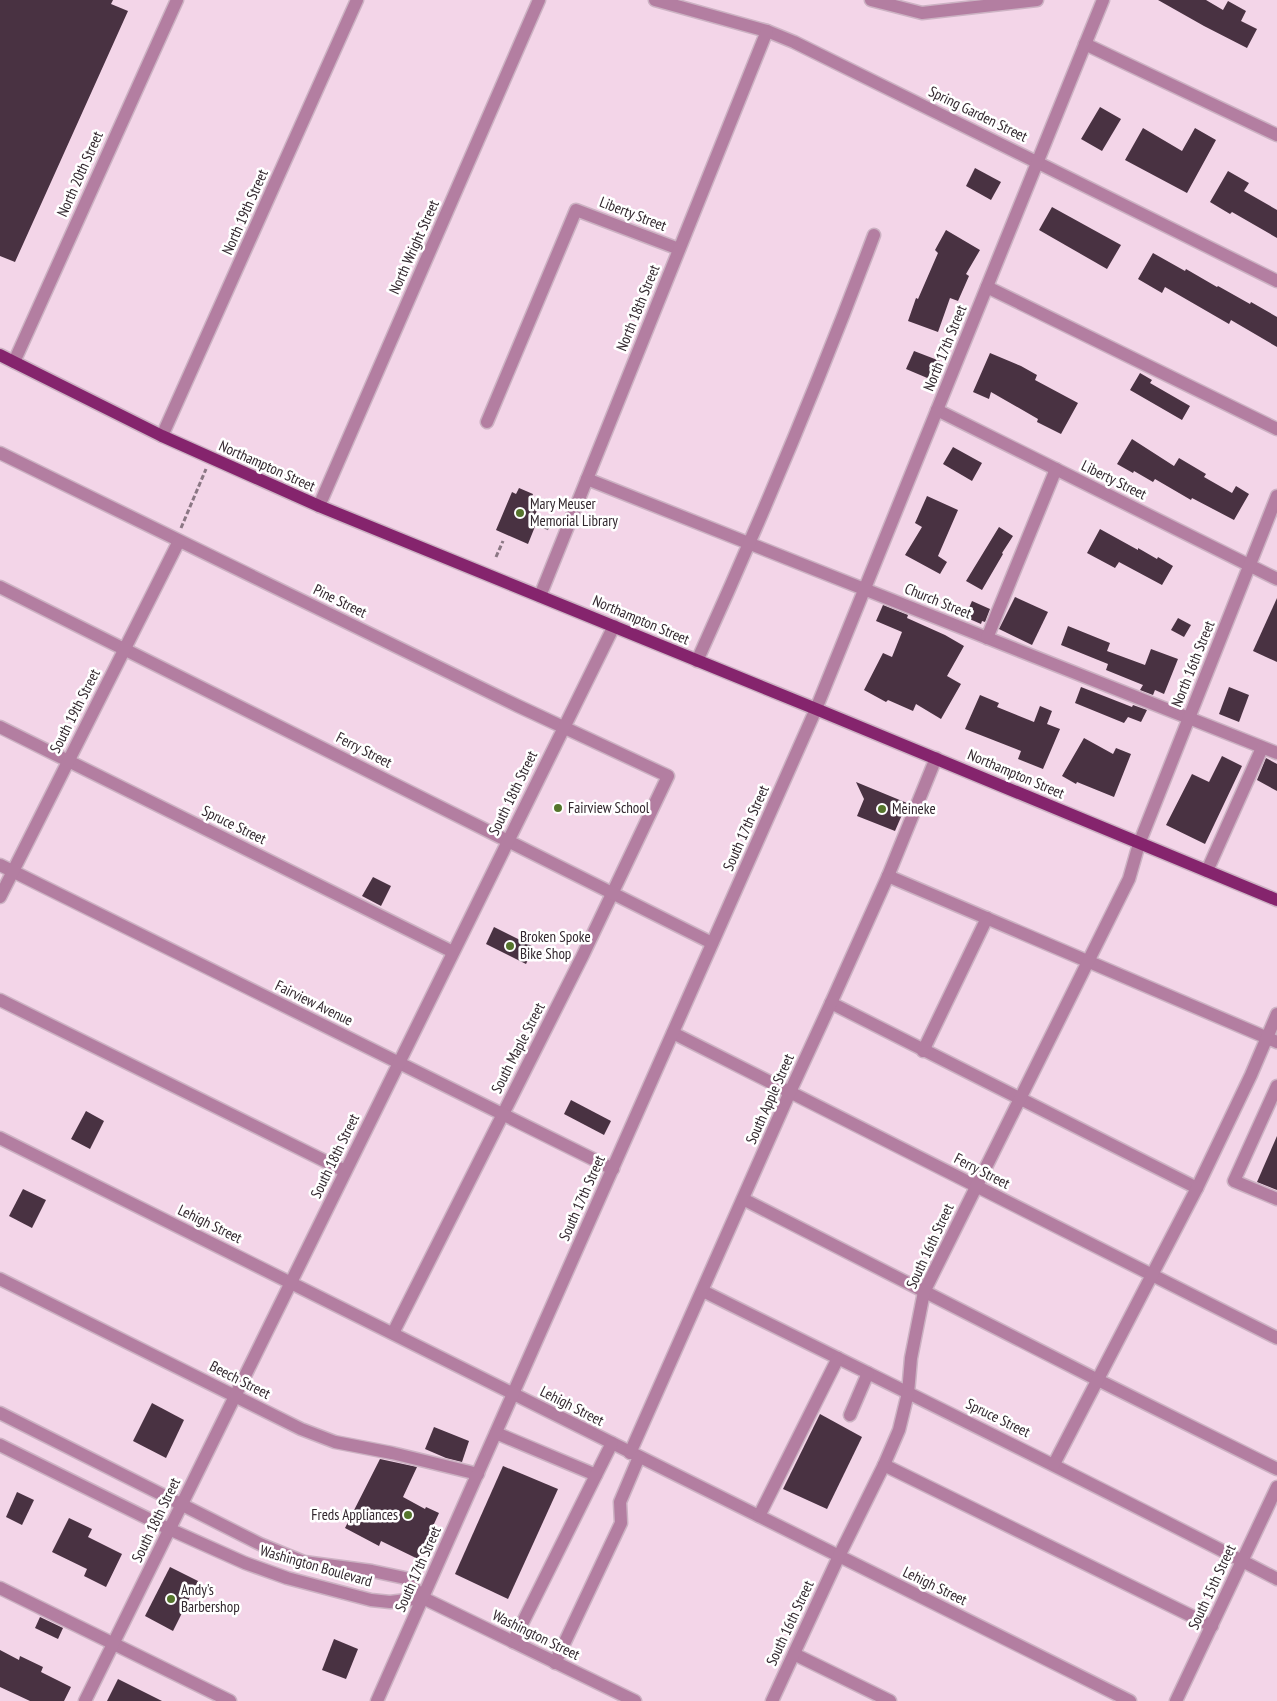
<svg xmlns="http://www.w3.org/2000/svg" width="1277" height="1701" font-family="'PT Sans Narrow',sans-serif">
<style>
.building{fill:#493242}
.lines{fill:none;stroke-linecap:round;stroke-linejoin:round}
.minor-casing{stroke:#ccb2c3;stroke-width:15}
.major-casing{stroke:#ccb2c3;stroke-width:15}
.path{stroke:#8b7784;stroke-width:3;stroke-dasharray:5 2.5;stroke-linecap:butt}
.minor{stroke:#b37ea1;stroke-width:12}
.major{stroke:#85246d;stroke-width:12}
.poi-dot{fill:#55752c;stroke:#fff;stroke-width:2}
.labels{text-anchor:middle;stroke-width:5;stroke-linejoin:round;paint-order:stroke}
.street-label{font-size:15px;fill:#32272e;stroke:#fff}
.poi-label{font-size:15px;fill:#32272e;stroke:#fff;text-anchor:start}
</style>
<rect width="100%" height="100%" fill="#f3d5e8"/>
<g class="building">
<polygon points="0,0 113,0 111,4 128,11 15,262 0,256"/>
<polygon points="1158,0 1206,0 1223,10 1228,1 1246,11 1241,21 1257,29 1247,48 1204,26"/>
<polygon points="1100,107 1121,119 1102,151 1081,139"/>
<polygon points="1143,128 1182,151 1195,128 1216,140 1187,193 1125,160"/>
<polygon points="975,168 1001,182 991,200 966,186"/>
<polygon points="1228,171 1249,183 1244,191 1277,210 1277,238 1232,212 1230,214 1210,202"/>
<polygon points="1052,207 1121,245 1107,269 1039,230"/>
<polygon points="946,230 980,250 966,274 969,276 958,301 950,298 938,332 908,321 916,298 918,299 938,253 935,250"/>
<polygon points="1153,253 1185,271 1186,269 1217,287 1218,286 1250,304 1251,302 1277,317 1277,347 1231,320 1229,324 1165,287 1162,293 1138,279"/>
<polygon points="914,351 940,361 932,380 906,369"/>
<polygon points="990,353 1021,366 1037,375 1035,380 1078,403 1061,434 1037,422 1038,419 991,392 989,399 973,392"/>
<polygon points="1140,373 1152,380 1150,383 1190,406 1182,420 1130,390"/>
<polygon points="1132,439 1174,466 1179,458 1206,474 1204,477 1232,493 1236,486 1249,494 1234,520 1192,498 1191,500 1155,479 1153,482 1134,471 1133,473 1117,464"/>
<polygon points="953,447 982,463 972,481 943,464"/>
<polygon points="519,488 533,494 531,499 540,503 532,523 536,524 528,544 496,530 512,492 516,494"/>
<polygon points="927,496 958,510 938,556 947,562 940,574 905,555 922,527 915,523"/>
<polygon points="999,527 1013,536 1002,553 1003,554 982,590 966,581"/>
<polygon points="1100,529 1138,550 1138,548 1157,559 1158,557 1173,566 1162,585 1119,562 1115,568 1087,553"/>
<polygon points="1015,597 1048,612 1032,645 999,629"/>
<polygon points="1277,598 1277,662 1253,651"/>
<polygon points="972,601 990,609 985,622 982,621 981,624 965,617"/>
<polygon points="883,605 908,615 907,618 945,635 964,646 947,676 961,684 941,719 916,704 913,711 888,700 886,702 864,690 883,653 892,657 902,632 876,621"/>
<polygon points="1178,618 1191,625 1184,637 1171,630"/>
<polygon points="1068,626 1110,643 1107,651 1145,665 1151,649 1178,659 1164,694 1155,690 1153,695 1140,690 1143,685 1106,670 1108,664 1061,645"/>
<polygon points="1081,687 1132,707 1133,705 1147,710 1141,722 1128,717 1124,723 1075,703"/>
<polygon points="1229,687 1249,695 1239,722 1219,714"/>
<polygon points="980,695 999,703 997,707 1034,722 1040,706 1052,711 1047,724 1060,729 1043,769 1018,759 1021,751 965,729"/>
<polygon points="1084,738 1113,754 1116,748 1131,754 1114,797 1077,782 1076,784 1062,776"/>
<polygon points="1222,756 1242,766 1205,844 1166,825 1192,774 1209,782"/>
<polygon points="1266,758 1277,764 1277,791 1257,780"/>
<polygon points="856,782 907,803 895,831 857,816 864,799"/>
<polygon points="373,877 391,886 381,906 362,896"/>
<polygon points="494,927 534,947 526,964 486,944"/>
<polygon points="571,1100 611,1121 604,1135 564,1114"/>
<polygon points="86,1111 104,1121 90,1149 71,1139"/>
<polygon points="1277,1136 1277,1190 1257,1182"/>
<polygon points="23,1189 46,1200 32,1228 9,1216"/>
<polygon points="152,1403 184,1420 166,1458 133,1441"/>
<polygon points="820,1414 862,1437 827,1509 783,1489"/>
<polygon points="434,1427 469,1441 462,1462 446,1458 425,1449"/>
<polygon points="380,1459 417,1467 403,1497 425,1509 426,1507 439,1513 418,1559 381,1541 379,1546 345,1528"/>
<polygon points="503,1466 558,1489 508,1599 455,1574"/>
<polygon points="17,1492 34,1500 22,1525 6,1517"/>
<polygon points="69,1518 92,1529 88,1537 122,1554 106,1587 84,1576 87,1569 52,1552"/>
<polygon points="170,1567 198,1581 173,1631 145,1616"/>
<polygon points="40,1617 63,1628 58,1639 35,1628"/>
<polygon points="334,1639 358,1649 346,1679 322,1670"/>
<polygon points="0,1650 19,1660 20,1656 43,1667 41,1672 71,1687 64,1701 30,1701 0,1687"/>
<polygon points="118,1679 162,1701 107,1701"/>
</g>
<g class="lines">
<g class="minor-casing">
<g id="minor">
<polyline points="655,0 767,31 794,42 1277,281"/>
<polyline points="871,0 922,13 1037,0"/>
<polyline points="1085,44 1277,135"/>
<polyline points="987,287 1277,429"/>
<polyline points="14,362 177,0"/>
<polyline points="937,410 1277,579"/>
<polyline points="487,422 576,210 679,249"/>
<polyline points="162,436 357,0"/>
<polyline points="0,453 518,706 668,776 583,955 393,1333"/>
<polyline points="587,479 1277,753"/>
<polyline points="319,506 539,0"/>
<polyline points="0,587 712,943"/>
<polyline points="540,596 767,31"/>
<polyline points="987,638 1056,469"/>
<path d="M697,661C760,522 820,379 874,235"/>
<polyline points="0,727 453,952"/>
<polyline points="0,865 613,1169"/>
<polyline points="1207,871 1262,748"/>
<polyline points="888,876 1277,1042"/>
<polyline points="0,897 179,541"/>
<polyline points="0,1000 345,1171"/>
<polyline points="831,1003 1197,1188"/>
<polyline points="673,1033 1277,1338"/>
<polyline points="923,1051 987,918"/>
<polyline points="1277,1086 1234,1181 1277,1199"/>
<polyline points="0,1138 1130,1701"/>
<polyline points="743,1199 1098,1380 1277,1469"/>
<polyline points="0,1279 301,1429 335,1442 392,1453 478,1474"/>
<path d="M703,1291C895,1387 1087,1480 1277,1579"/>
<polyline points="0,1413 260,1544 304,1562 372,1571 405,1578 423,1598 635,1701"/>
<polyline points="850,1415 868,1373"/>
<polyline points="496,1433 596,1475"/>
<polyline points="0,1445 169,1529 245,1563 287,1578 371,1600 390,1602 423,1598"/>
<polyline points="630,1453 790,1092 831,1003 888,876 936,758"/>
<polyline points="1054,1464 1197,1188 1251,1075 1277,1014"/>
<polyline points="884,1465 1212,1626"/>
<polyline points="759,1516 838,1358"/>
<polyline points="0,1588 230,1701"/>
<polyline points="513,1642 612,1443"/>
<polyline points="794,1654 890,1701"/>
<polyline points="555,1663 621,1523 620,1502 639,1457"/>
<polyline points="85,1701 614,626"/>
<polyline points="377,1701 816,709 1103,0"/>
<polyline points="772,1701 839,1556 884,1465 899,1430 908,1393 911,1358 924,1292 1129,879 1139,844 1277,496"/>
<polyline points="1176,1701 1277,1487"/>
</g>
</g>
<g class="major-casing">
<polyline id="major" points="0,355 162,436 319,506 816,709 1277,900"/>
</g>
<g class="path">
<polyline points="537,524 549,529"/>
<polyline points="181,528 206,469"/>
<polyline points="496,557 503,541"/>
</g>
<use href="#minor" class="minor"/>
<use href="#major" class="major"/>
</g>
<g class="poi-dot">
<circle cx="520" cy="513" r="5"/>
<circle cx="558" cy="808" r="5"/>
<circle cx="882" cy="809" r="5"/>
<circle cx="510" cy="946" r="5"/>
<circle cx="408" cy="1515" r="5"/>
<circle cx="171" cy="1599" r="5"/>
</g>
<g class="labels">
<g class="street-label">
<text transform="translate(978 114) rotate(26)" y="5">Spring Garden Street</text>
<text transform="translate(80 174) rotate(-66)" y="5">North 20th Street</text>
<text transform="translate(245 212) rotate(-66)" y="5">North 19th Street</text>
<text transform="translate(633 214) rotate(21)" y="5">Liberty Street</text>
<text transform="translate(414 247) rotate(-66)" y="5">North Wright Street</text>
<text transform="translate(638 308) rotate(-68)" y="5">North 18th Street</text>
<text transform="translate(945 348) rotate(-68)" y="5">North 17th Street</text>
<text transform="translate(267 466) rotate(24)" y="5">Northampton Street</text>
<text transform="translate(1114 480) rotate(26)" y="5">Liberty Street</text>
<text transform="translate(340 601) rotate(26)" y="5">Pine Street</text>
<text transform="translate(938 601) rotate(22)" y="5">Church Street</text>
<text transform="translate(641 620) rotate(23)" y="5">Northampton Street</text>
<text transform="translate(1193 664) rotate(-68)" y="5">North 16th Street</text>
<text transform="translate(75 711) rotate(-63)" y="5">South 19th Street</text>
<text transform="translate(364 750) rotate(27)" y="5">Ferry Street</text>
<text transform="translate(1016 774) rotate(23)" y="5">Northampton Street</text>
<text transform="translate(513 793) rotate(-64)" y="5">South 18th Street</text>
<text transform="translate(234 825) rotate(26)" y="5">Spruce Street</text>
<text transform="translate(746 828) rotate(-66)" y="5">South 17th Street</text>
<text transform="translate(314 1003) rotate(26)" y="5">Fairview Avenue</text>
<text transform="translate(518 1048) rotate(-63)" y="5">South Maple Street</text>
<text transform="translate(770 1099) rotate(-66)" y="5">South Apple Street</text>
<text transform="translate(335 1156) rotate(-64)" y="5">South 18th Street</text>
<text transform="translate(982 1171) rotate(27)" y="5">Ferry Street</text>
<text transform="translate(582 1198) rotate(-66)" y="5">South 17th Street</text>
<text transform="translate(210 1224) rotate(26)" y="5">Lehigh Street</text>
<text transform="translate(930 1246) rotate(-65)" y="5">South 16th Street</text>
<text transform="translate(240 1380) rotate(27)" y="5">Beech Street</text>
<text transform="translate(572 1406) rotate(27)" y="5">Lehigh Street</text>
<text transform="translate(998 1418) rotate(26)" y="5">Spruce Street</text>
<text transform="translate(156 1520) rotate(-64)" y="5">South 18th Street</text>
<text transform="translate(316 1566) rotate(16)" y="5">Washington Boulevard</text>
<text transform="translate(418 1569) rotate(-66)" y="5">South 17th Street</text>
<text transform="translate(935 1586) rotate(26)" y="5">Lehigh Street</text>
<text transform="translate(1212 1587) rotate(-65)" y="5">South 15th Street</text>
<text transform="translate(790 1623) rotate(-65)" y="5">South 16th Street</text>
<text transform="translate(536 1635) rotate(26)" y="5">Washington Street</text>
</g>
<g class="poi-label">
<text x="530" y="509">Mary Meuser<tspan x="530" dy="17">Memorial Library</tspan></text>
<text x="568" y="813">Fairview School</text>
<text x="892" y="814">Meineke</text>
<text x="520" y="942">Broken Spoke<tspan x="520" dy="17">Bike Shop</tspan></text>
<text x="398" y="1520" text-anchor="end">Freds Appliances</text>
<text x="181" y="1595">Andy's<tspan x="181" dy="17">Barbershop</tspan></text>
</g>
</g>
</svg>
